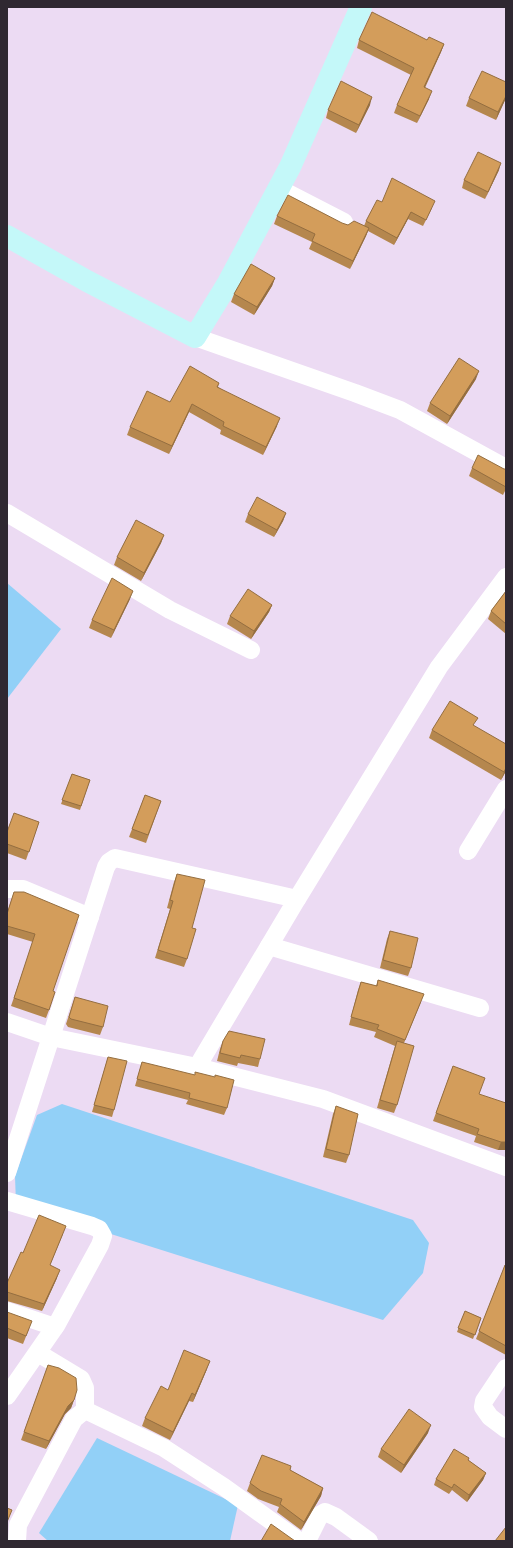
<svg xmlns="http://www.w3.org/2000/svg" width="513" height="1548" font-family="'Archivo Narrow',sans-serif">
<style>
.water{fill:#92d0f7}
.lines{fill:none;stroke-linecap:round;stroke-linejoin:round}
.street{stroke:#fff;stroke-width:18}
.secondary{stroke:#c4f8f9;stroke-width:22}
.wall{fill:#b5874e}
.shaded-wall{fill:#946e40}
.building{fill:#d39d5b;stroke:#946e40}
</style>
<rect width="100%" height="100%" fill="#ecdbf3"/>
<g class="water">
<polygon points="7,583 61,629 7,699"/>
<polygon points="62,1104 413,1220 429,1243 423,1273 383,1320 16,1204 15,1176 37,1115"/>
<polygon points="97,1438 238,1505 230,1541 48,1541 39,1533"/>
</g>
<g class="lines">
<g class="street">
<polyline points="278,188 344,222"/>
<polyline points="195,337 355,393 400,410 506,468"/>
<polyline points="7,513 170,610 251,650"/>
<polyline points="468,851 506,789"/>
<polyline points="7,889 23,889 90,917"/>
<polyline points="297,899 439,667 506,577"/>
<polyline points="269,946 480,1008"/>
<polyline points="7,1022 51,1037 197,1067 323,1099 506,1167"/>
<polyline points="7,1173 106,867 109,862 115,858 297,899 197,1067"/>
<polyline points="7,1201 92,1226 99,1229 103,1236 100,1245 57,1324 7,1396"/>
<polyline points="7,1311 55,1327"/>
<polyline points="38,1353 81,1379 85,1388 85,1410"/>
<polyline points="506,1368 484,1401 483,1407 490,1417 506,1429"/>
<polyline points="17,1541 18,1525 74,1419 85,1410 164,1448 224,1487 299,1541"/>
<polyline points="307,1541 320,1515 325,1512 336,1517 369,1541"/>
</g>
<polyline class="secondary" points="7,236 87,281 195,337 228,283 290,167 361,7"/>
</g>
<g class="wall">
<polygon points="359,40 427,40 444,44 441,52 425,88 429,99 417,123 394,113 397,105 411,75 357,48"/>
<polygon points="469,98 506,98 496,120 466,106"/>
<polygon points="370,105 356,133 326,118 328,110"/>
<polygon points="499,170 485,199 462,188 464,180"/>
<polygon points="382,202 432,208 423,226 408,219 394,245 368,231 366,236 350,269 309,249 312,242 274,224 277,216 348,225 364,226 366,221"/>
<polygon points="275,278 272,286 254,315 231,302 234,294"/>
<polygon points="476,379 447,424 427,411 430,403"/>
<polygon points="219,383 218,387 277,426 263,455 220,434 221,430 189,412 169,454 127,435 130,427 170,402"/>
<polygon points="472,468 504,469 506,489 503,495 469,476"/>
<polygon points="286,513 283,521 274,537 245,522 248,514"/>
<polygon points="164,535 161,543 141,581 114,565 117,557"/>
<polygon points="506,591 506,634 488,619 491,611"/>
<polygon points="130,599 111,638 89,628 92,620"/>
<polygon points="272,605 269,612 251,639 227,624 230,616"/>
<polygon points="432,730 506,771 501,780 429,738"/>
<polygon points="72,774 90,780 80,810 61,804"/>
<polygon points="145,795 161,801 146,843 129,837"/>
<polygon points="39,822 26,860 7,853 7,832"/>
<polygon points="177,874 192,928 187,959 184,967 155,958 170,909 167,908 174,882"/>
<polygon points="14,892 24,892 53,991 49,1010 46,1018 11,1006 33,942 7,934 7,913"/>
<polygon points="390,931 411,968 408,976 380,968 387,939"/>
<polygon points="378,980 421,1002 404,1043 397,1105 394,1113 377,1108 395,1046 374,1037 376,1032 349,1025 358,990 361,982 376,986"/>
<polygon points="75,997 103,1027 100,1035 68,1027 66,1024"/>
<polygon points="223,1041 260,1059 258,1067 238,1063 237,1066 217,1061 220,1049"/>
<polygon points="108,1057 114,1110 112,1117 92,1112"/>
<polygon points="142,1062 227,1108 224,1115 186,1104 188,1100 135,1086"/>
<polygon points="453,1066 479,1094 505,1150 498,1150 474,1142 476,1136 433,1121"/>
<polygon points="336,1106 349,1155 346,1163 323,1157 333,1114"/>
<polygon points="63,1234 50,1265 57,1278 42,1311 7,1301 7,1283 23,1253"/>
<polygon points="505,1265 506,1265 506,1355 476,1339"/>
<polygon points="465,1311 481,1318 473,1339 457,1332"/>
<polygon points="7,1312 29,1329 23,1344 7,1338"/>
<polygon points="48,1365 74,1400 71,1408 65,1414 46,1449 21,1440"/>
<polygon points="207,1369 193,1402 189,1401 170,1440 142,1426 145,1418 168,1390"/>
<polygon points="428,1433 401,1473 378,1457 381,1449"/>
<polygon points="469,1458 468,1460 486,1473 483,1480 467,1502 452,1490 449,1494 434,1485 436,1479"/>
<polygon points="290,1470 323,1488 321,1496 301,1530 277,1512 279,1507 258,1499 247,1491 250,1483"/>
</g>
<g class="shaded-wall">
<polygon points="444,44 441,52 421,95 424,87"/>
<polygon points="432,91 429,99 417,123 420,116"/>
<polygon points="506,96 506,98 496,120 498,112"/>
<polygon points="372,97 370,105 356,133 359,125"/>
<polygon points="501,163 499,170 485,199 488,192"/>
<polygon points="411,212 408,219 394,245 397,238"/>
<polygon points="369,228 366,236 350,269 353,261"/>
<polygon points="275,278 272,286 254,315 257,307"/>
<polygon points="479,371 476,379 447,424 450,416"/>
<polygon points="192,404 189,412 169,454 172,446"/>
<polygon points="280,418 277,426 263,455 266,447"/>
<polygon points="286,513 283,521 274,537 277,530"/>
<polygon points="164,535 161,543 141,581 144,573"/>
<polygon points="133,591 130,599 111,638 114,630"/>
<polygon points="272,605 269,612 251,639 254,631"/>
<polygon points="506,768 506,771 501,780 504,772"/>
<polygon points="501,1142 506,1142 506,1148 505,1150 498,1150"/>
<polygon points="60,1270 57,1278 42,1311 44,1304"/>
<polygon points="210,1361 207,1369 193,1402 195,1395"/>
<polygon points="192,1393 189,1401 170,1440 173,1432"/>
<polygon points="74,1400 71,1408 65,1414 46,1449 49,1441 68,1406"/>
<polygon points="431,1425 428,1433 401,1473 404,1465"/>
<polygon points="486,1473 483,1480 467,1502 469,1495"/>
<polygon points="323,1488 321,1496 301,1530 304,1522"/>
</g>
<g class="building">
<polygon points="372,12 427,40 429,37 444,44 424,87 432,91 420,116 397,105 414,68 359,40"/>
<polygon points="482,71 506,82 506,96 498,112 469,98"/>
<polygon points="341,81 372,97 359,125 328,110"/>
<polygon points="478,152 501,163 488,192 464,180"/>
<polygon points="392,178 435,201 426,220 411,212 397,238 366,221 377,200 382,202"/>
<polygon points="288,195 342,223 348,225 354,221 369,228 353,261 312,241 315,234 277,216"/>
<polygon points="251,264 275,278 257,307 234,294"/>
<polygon points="459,358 479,371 450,416 430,403"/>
<polygon points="190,366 219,383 217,387 280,418 266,447 223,426 224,422 192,404 172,446 130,427 147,391 170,402"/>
<polygon points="478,455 504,469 506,469 506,487 472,468"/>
<polygon points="257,497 286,513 277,530 248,514"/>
<polygon points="136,520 164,535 144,573 117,557"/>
<polygon points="112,578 133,591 114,630 92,620"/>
<polygon points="248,589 272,605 254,631 230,616"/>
<polygon points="506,591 506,624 491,611"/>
<polygon points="450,701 478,718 473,725 506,744 506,768 504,772 432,730"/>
<polygon points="72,774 90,780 81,806 62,800"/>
<polygon points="145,795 161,801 148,835 132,829"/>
<polygon points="14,813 39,822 29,852 7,844 7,832"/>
<polygon points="177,874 205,880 192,928 196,929 187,959 158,950 173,901 170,900"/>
<polygon points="14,892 24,892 79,915 53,991 55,992 49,1010 14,998 35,934 7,926 7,914"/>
<polygon points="390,931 418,938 411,968 383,960"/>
<polygon points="378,980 424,994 405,1040 377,1029 379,1025 351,1017 361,982 377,986"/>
<polygon points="75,997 108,1006 103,1027 71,1019 69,1017"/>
<polygon points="229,1031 265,1039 260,1059 241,1055 240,1058 220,1053 223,1041"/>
<polygon points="397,1041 414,1046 397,1105 380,1100"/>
<polygon points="108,1057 127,1061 114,1110 94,1105"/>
<polygon points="142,1062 195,1075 195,1072 215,1077 215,1075 234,1080 227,1108 189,1098 190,1093 137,1079"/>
<polygon points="453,1066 485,1078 479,1094 506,1103 506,1142 501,1142 477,1134 479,1129 436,1113"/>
<polygon points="336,1106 358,1114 349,1155 326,1149"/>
<polygon points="39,1215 66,1226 50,1265 60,1270 44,1304 7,1292 7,1283 21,1252 23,1253"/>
<polygon points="505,1265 506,1265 506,1346 479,1331"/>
<polygon points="465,1311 481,1318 475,1335 458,1328"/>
<polygon points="7,1312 32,1321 26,1336 7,1328"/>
<polygon points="184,1350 210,1361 195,1395 192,1393 173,1432 145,1418 161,1386 168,1390"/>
<polygon points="48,1365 59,1368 76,1378 77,1390 74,1400 68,1406 49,1441 24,1432"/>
<polygon points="409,1409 431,1425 404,1465 381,1449"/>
<polygon points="454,1449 469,1458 468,1460 486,1473 469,1495 454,1484 452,1488 436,1479"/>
<polygon points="262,1455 291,1466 290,1470 323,1488 304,1522 280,1504 282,1499 261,1491 250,1483"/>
<polygon points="7,1508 12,1510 7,1522"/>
<polygon points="271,1524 295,1541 261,1541"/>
<polygon points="506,1527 506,1541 495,1541"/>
</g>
<rect width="513" height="1548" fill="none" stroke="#2f2831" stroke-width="16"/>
</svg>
